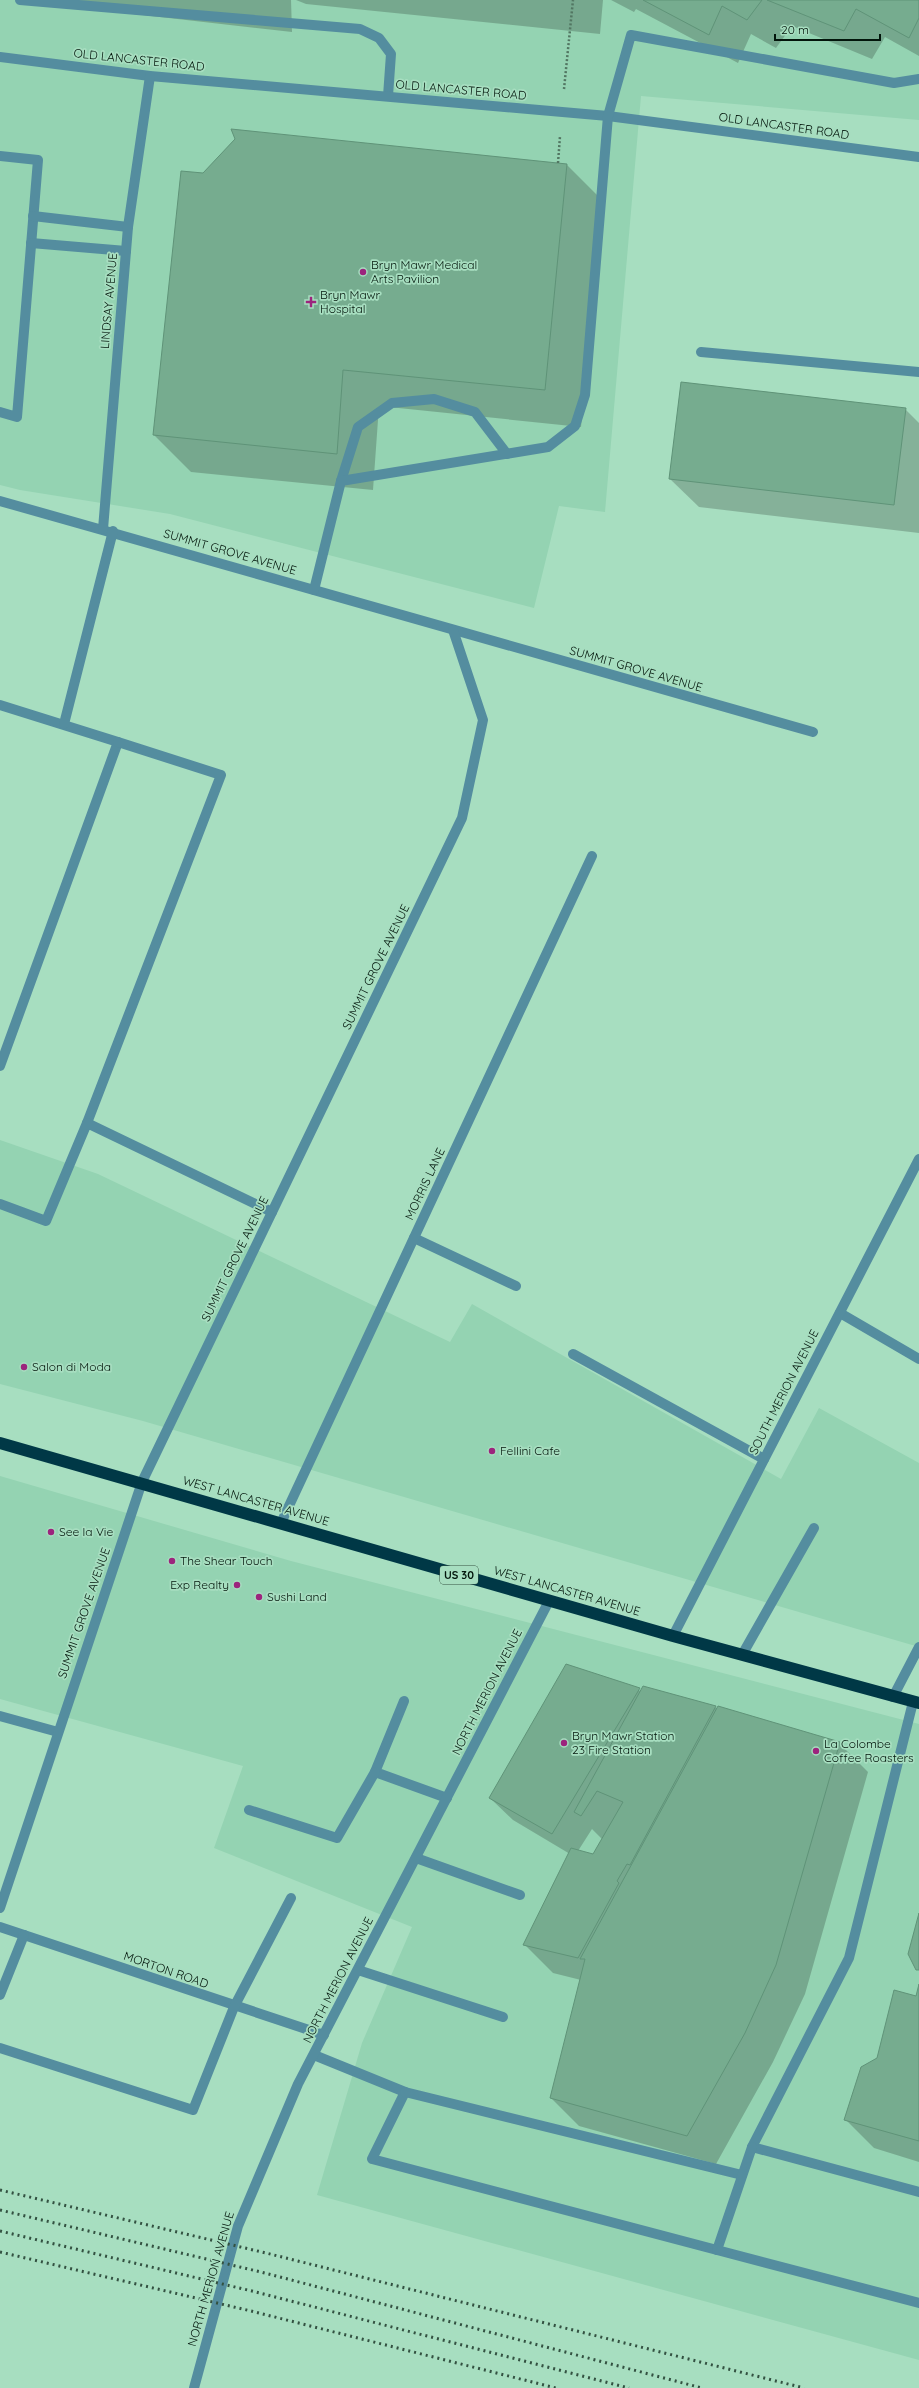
<svg xmlns="http://www.w3.org/2000/svg" width="919" height="2388" font-family="Quicksand,sans-serif">
<style>
.built{fill:#94d3b2}
.shadow{fill:#0003;fill-rule:evenodd}
.building{fill:#76ac8f;stroke:#5f9378}
.lines{fill:none;stroke-linecap:round;stroke-linejoin:round}
.path{stroke:#527662;stroke-width:2.5;stroke-dasharray:2 2;stroke-linecap:butt}
.minor{stroke:#548d9f;stroke-width:10}
.highway{stroke:#003846;stroke-width:12}
.rail{stroke:#335141;stroke-width:3;stroke-dasharray:2 4;stroke-linecap:butt}
.poi-dot{fill:#9c247d;stroke:#a7dec0;stroke-width:1.5}
.labels{text-anchor:middle;stroke-width:3.5;stroke-linejoin:round;paint-order:stroke}
.shield{fill:#a7dec0;stroke:#345141;stroke-width:1}
.shield-label{font-size:11px;font-weight:bold;fill:#02150b}
.street-label{font-size:12px;fill:#02150b;stroke:#a7dec0}
.poi-label{font-size:12px;fill:#02150b;stroke:#a7dec0;text-anchor:start}
</style>
<rect width="100%" height="100%" fill="#a7dec0"/>
<g class="built">
<polygon points="0,0 919,0 919,120 641,96 605,512 559,506 534,608 170,514 20,490 0,485"/>
<polygon points="0,1140 98,1174 450,1342 472,1304 781,1479 819,1408 919,1463 919,1647 143,1421 0,1384"/>
<polygon points="0,1476 291,1561 919,1724 919,2360 317,2195 362,2043 412,1927 214,1848 243,1766 0,1699"/>
</g>
<g class="shadow">
<polygon points="41,0 291,0 292,32 46,4"/>
<polygon points="296,0 603,0 600,34 306,4"/>
<polygon points="611,0 919,0 919,56 885,37 872,59 792,26 776,48 751,34 738,63 636,9 634,12"/>
<polygon points="236,139 567,165 604,202 581,427 379,406 373,490 191,472 154,435 203,174"/>
<polygon points="905,409 919,423 919,533 699,507 670,479"/>
<path d="M567,1665L641,1691L644,1687L839,1743L868,1772L805,1994L773,2062L716,2164L579,2126L551,2098L581,1980L553,1973L524,1944L570,1854L513,1820L490,1798ZM592,1829L602,1839L593,1855L578,1851Z"/>
<polygon points="919,1988 919,2162 874,2148 845,2119 878,2059 916,1997"/>
</g>
<g class="building">
<polygon points="643,0 762,0 747,20 722,6 709,35"/>
<polygon points="767,0 919,0 919,18 909,38 856,9 844,31"/>
<polygon points="231,129 567,164 545,390 343,370 337,454 153,435 181,171 203,173 235,139"/>
<polygon points="681,382 906,408 894,505 669,479"/>
<polygon points="566,1664 640,1688 552,1834 489,1798"/>
<polygon points="643,1686 716,1706 630,1865 627,1864 617,1881 619,1883 578,1958 523,1945 571,1848 593,1854 623,1802 597,1791 581,1816 574,1812"/>
<polygon points="718,1706 840,1742 776,1965 745,2033 687,2136 550,2098 585,1959 580,1959"/>
<polygon points="919,1913 919,1970 916,1970 908,1954"/>
<polygon points="919,1984 919,2141 844,2120 861,2067 877,2058 894,1990 916,1996"/>
</g>
<g class="lines">
<g class="path">
<polyline points="564,89 573,0"/>
<polyline points="558,163 560,136"/>
</g>
<g class="minor">
<polyline points="20,0 360,29 379,38 391,54 388,96"/>
<polyline points="0,57 150,76 608,116 919,157"/>
<polyline points="0,156 38,160 17,417 0,412"/>
<polyline points="33,216 128,227"/>
<polyline points="31,243 126,251"/>
<polyline points="701,352 919,372"/>
<polyline points="341,481 358,427 392,403 434,399 475,412 507,454"/>
<path d="M0,501C271,576 542,656 813,732"/>
<polyline points="103,529 128,227 150,76"/>
<polyline points="314,590 341,481 548,447 575,426 585,395 608,116 631,35 894,83 919,79"/>
<polyline points="0,705 118,742 0,1066"/>
<polyline points="64,724 113,531"/>
<polyline points="87,1123 221,775 118,742"/>
<polyline points="0,1204 46,1221 87,1123 272,1212"/>
<polyline points="414,1238 516,1286"/>
<polyline points="840,1313 919,1359"/>
<polyline points="573,1354 764,1459"/>
<polyline points="281,1523 592,856"/>
<polyline points="673,1636 919,1159"/>
<polyline points="742,1655 814,1528"/>
<polyline points="893,1697 919,1647"/>
<polyline points="404,1701 375,1772 447,1798"/>
<polyline points="913,1702 849,1958 752,2147 919,2192"/>
<polyline points="0,1716 58,1732"/>
<polyline points="249,1810 337,1838 375,1772"/>
<polyline points="416,1858 520,1895"/>
<polyline points="0,1908 142,1482 462,818 483,720 453,630"/>
<polyline points="0,1927 324,2035"/>
<polyline points="358,1970 503,2017"/>
<polyline points="0,1995 24,1935"/>
<polyline points="0,2048 193,2110 234,2007 291,1898"/>
<polyline points="314,2055 405,2092 372,2159 717,2250"/>
<polyline points="405,2092 742,2175"/>
<polyline points="752,2147 717,2250 919,2303"/>
<polyline points="194,2388 238,2226 298,2084 549,1601"/>
</g>
<polyline class="highway" points="0,1443 673,1636 919,1703"/>
<g class="rail">
<polyline points="0,2190 266,2253 804,2388"/>
<polyline points="0,2210 261,2272 702,2388"/>
<polyline points="0,2231 256,2292 629,2388"/>
<polyline points="0,2252 251,2311 556,2388"/>
</g>
</g>
<g class="poi-dot">
<circle cx="363" cy="272" r="4"/>
<path d="M309 296h4v4h4v4h-4v4h-4v-4h-4v-4h4z"/>
<circle cx="24" cy="1367" r="4"/>
<circle cx="492" cy="1451" r="4"/>
<circle cx="51" cy="1532" r="4"/>
<circle cx="172" cy="1561" r="4"/>
<circle cx="237" cy="1585" r="4"/>
<circle cx="259" cy="1597" r="4"/>
<circle cx="564" cy="1743" r="4"/>
<circle cx="816" cy="1751" r="4"/>
</g>
<g class="labels">
<rect class="shield" x="440" y="1566" width="38" height="18" rx="3"/>
<g class="shield-label">
<text x="459" y="1579">US 30</text>
</g>
<g class="street-label">
<text transform="translate(139 60) rotate(6)" y="4">OLD LANCASTER ROAD</text>
<text transform="translate(461 90) rotate(5)" y="4">OLD LANCASTER ROAD</text>
<text transform="translate(784 126) rotate(8)" y="4">OLD LANCASTER ROAD</text>
<text transform="translate(109 301) rotate(-85)" y="4">LINDSAY AVENUE</text>
<text transform="translate(230 552) rotate(16)" y="4">SUMMIT GROVE AVENUE</text>
<text transform="translate(636 669) rotate(16)" y="4">SUMMIT GROVE AVENUE</text>
<text transform="translate(376 967) rotate(-64)" y="4">SUMMIT GROVE AVENUE</text>
<text transform="translate(425 1184) rotate(-65)" y="4">MORRIS LANE</text>
<text transform="translate(235 1259) rotate(-64)" y="4">SUMMIT GROVE AVENUE</text>
<text transform="translate(784 1392) rotate(-63)" y="4">SOUTH MERION AVENUE</text>
<text transform="translate(256 1501) rotate(16)" y="4">WEST LANCASTER AVENUE</text>
<text transform="translate(567 1591) rotate(16)" y="4">WEST LANCASTER AVENUE</text>
<text transform="translate(84 1613) rotate(-71)" y="4">SUMMIT GROVE AVENUE</text>
<text transform="translate(487 1692) rotate(-63)" y="4">NORTH MERION AVENUE</text>
<text transform="translate(166 1970) rotate(19)" y="4">MORTON ROAD</text>
<text transform="translate(338 1980) rotate(-63)" y="4">NORTH MERION AVENUE</text>
<text transform="translate(211 2279) rotate(-74)" y="4">NORTH MERION AVENUE</text>
</g>
<g class="poi-label">
<text x="371" y="269">Bryn Mawr Medical<tspan x="371" dy="14">Arts Pavilion</tspan></text>
<text x="320" y="299">Bryn Mawr<tspan x="320" dy="14">Hospital</tspan></text>
<text x="32" y="1371">Salon di Moda</text>
<text x="500" y="1455">Fellini Cafe</text>
<text x="59" y="1536">See la Vie</text>
<text x="180" y="1565">The Shear Touch</text>
<text x="229" y="1589" text-anchor="end">Exp Realty</text>
<text x="267" y="1601">Sushi Land</text>
<text x="572" y="1740">Bryn Mawr Station<tspan x="572" dy="14">23 Fire Station</tspan></text>
<text x="824" y="1748">La Colombe<tspan x="824" dy="14">Coffee Roasters</tspan></text>
</g>
</g>
<path d="M775 34v6h105v-6" fill="none" stroke="#02150b" stroke-width="2"/>
<text x="781" y="34" font-size="12" fill="#02150b" stroke="#a7dec0" stroke-width="3" paint-order="stroke">20 m</text>
</svg>
